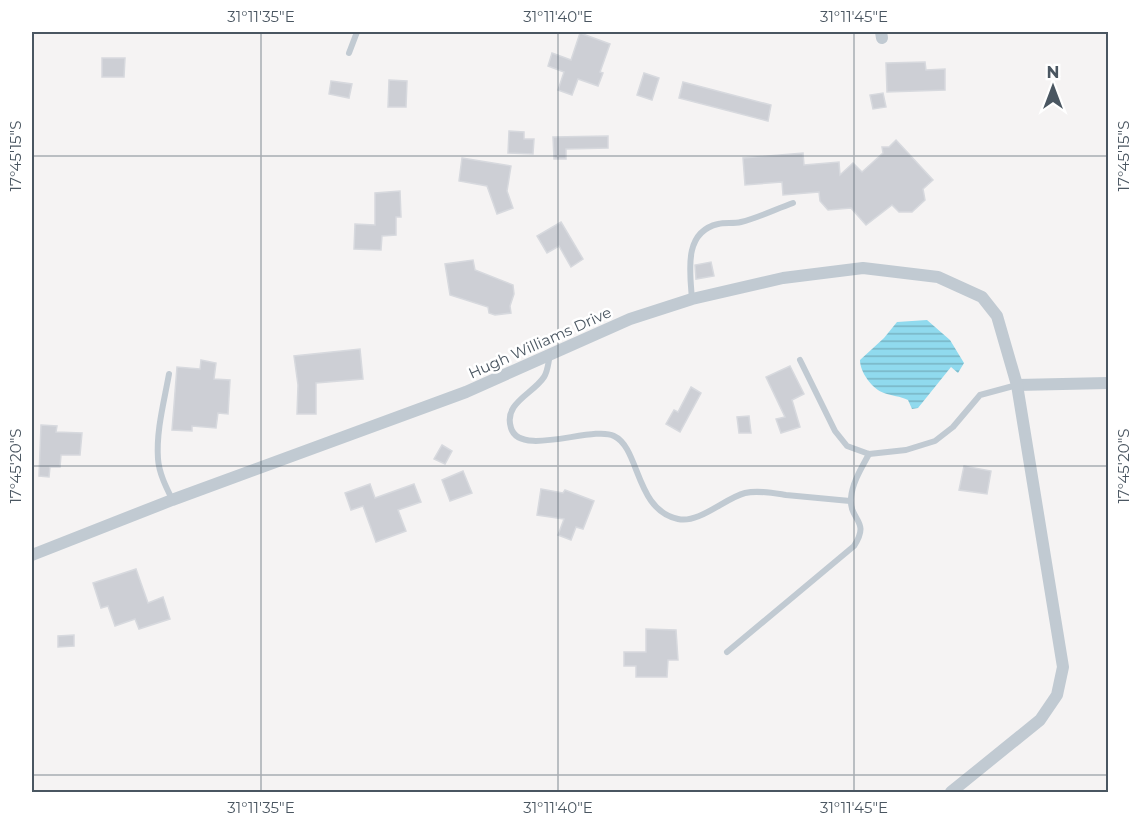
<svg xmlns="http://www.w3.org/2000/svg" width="1140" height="824" font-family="Montserrat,sans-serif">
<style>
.water{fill:url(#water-rules)}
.building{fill:#cdcfd5;stroke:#d7d9de;stroke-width:1.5}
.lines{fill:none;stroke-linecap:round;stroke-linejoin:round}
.service{stroke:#c1cad2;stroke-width:6}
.minor{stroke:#c1cad2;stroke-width:12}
.ticks{fill:none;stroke:#4a5661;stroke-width:1.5;stroke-opacity:0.45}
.labels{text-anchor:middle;stroke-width:5;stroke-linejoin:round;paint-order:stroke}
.street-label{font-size:15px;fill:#4a5661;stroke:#fff}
.neatline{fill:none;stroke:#4a5661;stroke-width:2}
.ticks-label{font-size:15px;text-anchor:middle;fill:#4a5661}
</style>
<defs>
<pattern id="water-rules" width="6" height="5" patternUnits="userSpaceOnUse" patternTransform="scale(1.5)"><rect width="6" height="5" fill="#90daee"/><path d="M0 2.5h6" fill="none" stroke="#78b4c4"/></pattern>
</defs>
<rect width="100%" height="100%" fill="#f5f3f3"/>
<path class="water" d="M927,320L950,340L964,363L958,373L951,367L918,408L912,409L908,400C900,396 892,396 884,393C872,389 860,372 860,360L884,338L897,322Z"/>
<g class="building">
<polygon points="580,33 610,44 600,72 603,73 598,86 578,79 572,95 558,90 564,72 548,66 552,53 571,60"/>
<polygon points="102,58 125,58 124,77 102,77"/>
<polygon points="925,62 926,70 945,69 945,90 887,92 886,63"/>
<polygon points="644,73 659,78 652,100 637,95"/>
<polygon points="389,80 407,81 406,107 388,107"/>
<polygon points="331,81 352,84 349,98 329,94"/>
<polygon points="683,82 771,105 768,121 679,98"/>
<polygon points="883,93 886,107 873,109 870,95"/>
<polygon points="509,131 524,132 524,139 534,139 533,154 508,153"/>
<polygon points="608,136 608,148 566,149 566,159 554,159 553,137"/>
<polygon points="896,140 933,180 923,189 925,200 912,212 899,212 892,205 866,225 851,208 828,210 820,201 819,192 783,195 782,182 745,185 743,158 803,153 804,165 839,162 840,175 853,163 862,172 883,153 882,147 889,147"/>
<polygon points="462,158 511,166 507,191 513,208 497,214 487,186 459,181"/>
<polygon points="400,191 401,217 396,217 396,235 382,236 381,250 354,249 355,224 375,225 375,193"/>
<polygon points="561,222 583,259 571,267 559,246 547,253 537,236"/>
<polygon points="473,260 475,270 513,285 514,294 510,306 511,313 495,315 489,313 488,307 450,295 445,264"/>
<polygon points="711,262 714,276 696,279 695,265"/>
<polygon points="360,349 363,379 316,383 316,414 297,414 298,385 294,356"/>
<polygon points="201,360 216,363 214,379 230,380 228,414 218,413 216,428 192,426 192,431 172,430 177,367 200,369"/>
<polygon points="790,366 804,394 792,400 800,427 781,433 776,419 785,417 766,377"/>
<polygon points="691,387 701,393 680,432 666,424 674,410 678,412"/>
<polygon points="749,416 751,433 739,433 737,417"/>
<polygon points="41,425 57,426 56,432 82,433 80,455 61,455 60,467 50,467 49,477 39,476"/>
<polygon points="442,445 452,451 445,464 434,459"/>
<polygon points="964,466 991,471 987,494 959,490"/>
<polygon points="463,471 472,493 450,501 442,480"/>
<polygon points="370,484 375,498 414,484 421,502 398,510 406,531 376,542 363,506 351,510 345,493"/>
<polygon points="541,489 563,493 565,490 594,501 583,529 576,527 571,540 558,535 564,519 537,515"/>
<polygon points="136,569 148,603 163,597 170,619 139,629 135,619 115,626 108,606 101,608 93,583"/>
<polygon points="646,629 676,630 678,660 668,660 667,677 636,677 636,666 624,666 624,652 646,652"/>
<polygon points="74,635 74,646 58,647 58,636"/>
</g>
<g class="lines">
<g class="service">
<polyline points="349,53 357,32"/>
<path d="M692,299C690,272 683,232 718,224C725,222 733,224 741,222C758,218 776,209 793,203"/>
<path d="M550,355C548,363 548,371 544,377C533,394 503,403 511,428C520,458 593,425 614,436C640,448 635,510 678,519C699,524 725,498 745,493C758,490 773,493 786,495C808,497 829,499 850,501"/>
<polyline points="800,360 835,431 847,446 869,454 906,450 935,441 953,427 980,395 1017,385"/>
<path d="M169,374C164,402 156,431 158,459C159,473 166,487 172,499"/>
<path d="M727,652L854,546C871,520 849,521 851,498C852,483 862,467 869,454"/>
</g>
<g class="minor">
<polyline points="881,32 882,38"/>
<polyline points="1017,385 1108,383"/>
<polyline points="32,555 172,500 466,392 630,319 692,299 783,278 863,268 938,277 982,297 997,316 1017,385 1063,667 1057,695 1040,720 951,792"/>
</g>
</g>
<path class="ticks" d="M261,32V792M558,32V792M854,32V792M32,156H1108M32,466H1108M32,775H1108"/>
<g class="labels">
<g class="street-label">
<text transform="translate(540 343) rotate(-24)" y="5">Hugh Williams Drive</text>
</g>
</g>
<rect width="1140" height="824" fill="none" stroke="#ffffff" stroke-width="66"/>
<g transform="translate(1053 87)" stroke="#ffffff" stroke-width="4.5" paint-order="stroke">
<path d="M0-4.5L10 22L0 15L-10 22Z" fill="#4a5661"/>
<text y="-9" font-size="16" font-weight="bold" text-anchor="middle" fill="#4a5661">N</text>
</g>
<rect x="33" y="33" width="1074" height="758" class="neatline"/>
<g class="ticks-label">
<text x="261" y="22">31°11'35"E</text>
<text x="558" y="22">31°11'40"E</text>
<text x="854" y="22">31°11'45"E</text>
<text transform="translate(16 156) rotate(-90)" y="5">17°45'15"S</text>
<text transform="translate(1124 156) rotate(-90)" y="5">17°45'15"S</text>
<text transform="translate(16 466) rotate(-90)" y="5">17°45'20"S</text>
<text transform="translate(1124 466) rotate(-90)" y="5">17°45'20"S</text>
<text x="261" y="813">31°11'35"E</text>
<text x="558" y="813">31°11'40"E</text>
<text x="854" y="813">31°11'45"E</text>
</g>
</svg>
